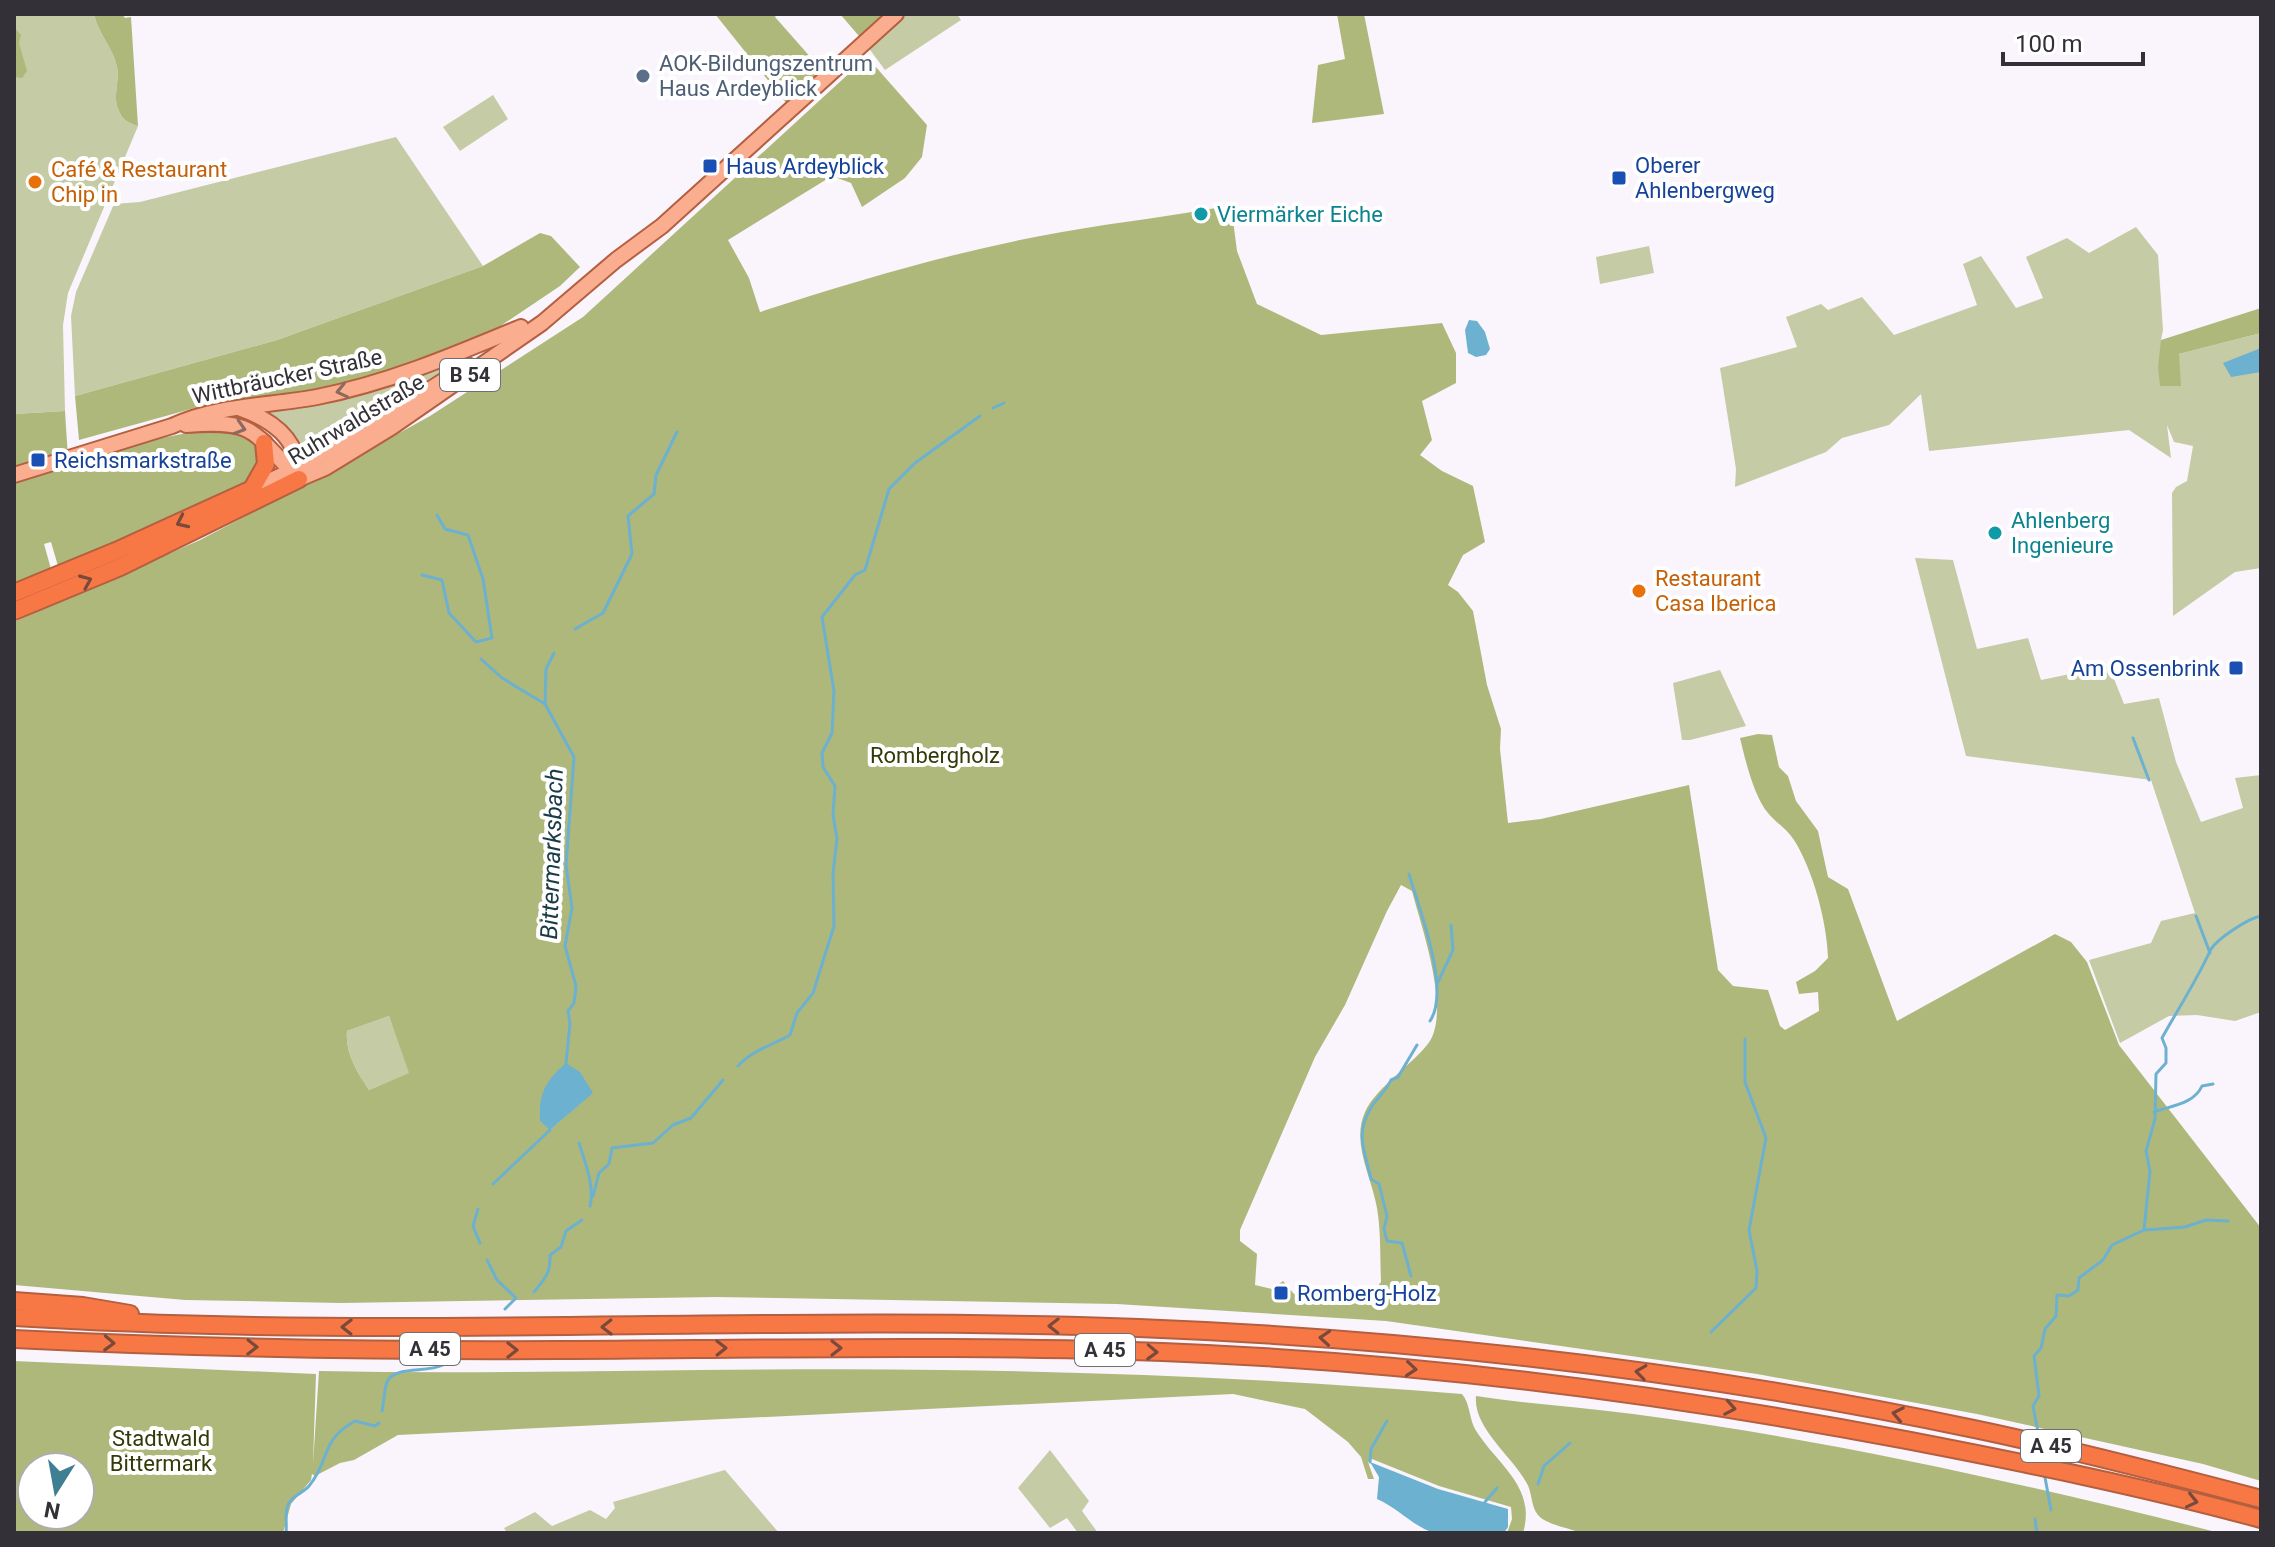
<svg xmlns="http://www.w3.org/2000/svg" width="2275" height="1547" font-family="Roboto,sans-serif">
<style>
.green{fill:#c5cba5}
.forest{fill:#afb87b;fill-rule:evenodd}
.water{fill:#6cb1cf}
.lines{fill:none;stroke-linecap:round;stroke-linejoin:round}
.stream{stroke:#6cb1cf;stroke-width:3}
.major-casing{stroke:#b35f40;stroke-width:18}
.highway-casing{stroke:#b35f40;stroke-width:20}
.major{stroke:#fbae8f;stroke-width:14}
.highway{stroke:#f87845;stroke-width:16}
.oneway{stroke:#8e695f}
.oneway2{stroke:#79493c}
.service-dot{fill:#5c6f8a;stroke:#fff;stroke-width:3}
.transit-dot{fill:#1a4fb4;stroke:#fff;stroke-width:3}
.food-dot{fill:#e8710a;stroke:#fff;stroke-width:3}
.culture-dot{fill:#0f9aa8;stroke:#fff;stroke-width:3}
.labels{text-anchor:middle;stroke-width:8;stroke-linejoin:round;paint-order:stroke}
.shield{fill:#fff;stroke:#716e73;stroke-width:2}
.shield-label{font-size:20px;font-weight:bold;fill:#343037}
.service-label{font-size:22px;fill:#4e5e75;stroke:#fff;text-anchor:start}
.transit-label{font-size:22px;fill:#164399;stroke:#fff;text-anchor:start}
.food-label{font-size:22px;fill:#c56008;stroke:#fff;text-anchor:start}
.culture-label{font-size:22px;fill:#0d838f;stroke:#fff;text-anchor:start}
.street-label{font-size:22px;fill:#343037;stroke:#fff}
.park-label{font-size:22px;fill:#343908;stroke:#fff}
.water-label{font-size:24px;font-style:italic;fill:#1a3b48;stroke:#fff}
</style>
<rect width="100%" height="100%" fill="#faf5fd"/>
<g class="green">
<path d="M14,14H94C98,34 113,47 117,67C120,81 112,99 119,111C123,121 129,123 138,126L68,293L63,325L65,411L14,414Z"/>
<polygon points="896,14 957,14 961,20 885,70 865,43"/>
<polygon points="493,95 508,119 460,151 443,127"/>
<polygon points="396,137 483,266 277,340 75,396 71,316 76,292 114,204 140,202"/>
<polygon points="2136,227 2158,255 2163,330 2161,340 2179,354 2261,333 2261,568 2235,572 2173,616 2172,493 2176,487 2187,481 2193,446 2174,442 2167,425 2171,458 2129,430 1929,451 1921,394 1889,425 1842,438 1826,452 1735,487 1736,469 1720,368 1797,347 1786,317 1821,304 1828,310 1862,297 1894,335 1977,305 1963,264 1981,256 2016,308 2043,298 2026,257 2067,238 2089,253"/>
<polygon points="1649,246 1654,273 1600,284 1596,257"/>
<path d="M479,350L388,410L306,457C293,435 279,421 256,408Z"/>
<polygon points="1915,558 1953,560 1977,649 2028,638 2041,680 2109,666 2124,704 2159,698 2176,762 2201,822 2243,808 2235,778 2261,775 2261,1012 2235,1021 2197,1015 2169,1016 2120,1043 2089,960 2151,943 2161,921 2195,913 2151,780 1966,756"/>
<polygon points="1720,670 1746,726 1690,740 1682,740 1673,683"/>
<path d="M389,1016L410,1073L369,1090C357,1072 345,1052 347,1031Z"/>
<polygon points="1050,1450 1089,1501 1082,1511 1098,1533 1078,1533 1067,1518 1050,1528 1018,1488"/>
<polygon points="725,1470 779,1533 507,1533 504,1528 535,1512 552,1526 590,1510 606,1519 615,1508 613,1502"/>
</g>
<g class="forest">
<path d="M94,14H122L125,18L131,17L138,126C129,123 123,121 119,111C112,98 120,81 117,67C113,47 98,34 94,14Z"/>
<polygon points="715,14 777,14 775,17 828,77 791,109"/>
<polygon points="840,14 896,14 865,43"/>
<polygon points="1337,14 1364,14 1384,114 1312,123 1318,65 1345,59"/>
<polygon points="14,27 21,35 19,43 27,71 22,78 14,77"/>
<path d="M867,57L927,125L922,157L905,178L862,207L851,183L832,176L728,240L749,278L760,312C859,280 959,250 1062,232C1118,222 1175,216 1231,205L1237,251L1257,304L1321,335L1442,323L1456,353V383L1422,401L1432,440L1420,455L1442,471L1473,486L1485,542L1463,555L1448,585L1458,592L1473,611L1487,685L1501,729L1500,749L1508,823L1541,819L1689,785L1718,970L1733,986L1768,990L1780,1026L1785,1030L1819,1011L1818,992L1799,994L1796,982L1815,971L1828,958C1827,922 1813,870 1794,840C1787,829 1775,822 1768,813C1754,797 1745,759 1740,738L1758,734L1772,735L1779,767L1788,776L1796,801L1818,831L1828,877L1848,889L1897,1021L2055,934L2071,942L2087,962L2119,1045L2261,1228V1481L2203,1464L1977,1414L1757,1374L1386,1321L1117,1304L716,1297L341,1303L185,1300L14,1285V622L200,540L298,489L430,416L583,317ZM1401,885L1412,891C1421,926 1453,1015 1427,1045C1411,1065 1375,1089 1365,1112C1351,1143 1372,1178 1377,1208C1381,1232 1380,1258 1381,1282L1369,1297L1294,1294L1283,1281L1272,1289L1255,1285L1257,1254L1240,1241V1230L1315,1057L1345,1005L1387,911ZM389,1016L409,1073L369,1090C357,1072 345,1053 347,1031ZM593,1092L551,1129L540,1121Z"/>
<polygon points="540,233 551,236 580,267 560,286 490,333 372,377 292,395 191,409 79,440 75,396 277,340 483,266"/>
<polygon points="2261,308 2261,333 2179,354 2181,386 2160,386 2158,367 2161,340"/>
<polygon points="65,411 68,458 14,475 14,414"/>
<path d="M218,430C234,432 254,433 258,452C260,460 259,468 254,475C246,485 233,489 222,495C169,522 113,543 58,566L51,542L44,544L51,569L14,584V482C80,462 149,434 218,430Z"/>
<path d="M14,1361L316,1374L313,1464L319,1371C526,1375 734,1367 942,1370C1116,1372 1288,1380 1462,1394C1470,1403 1469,1418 1475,1429C1496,1464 1537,1486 1523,1533H1507L1512,1519L1511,1507L1439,1486L1372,1459L1368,1462L1374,1479H1368L1361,1457L1348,1442L1305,1409L1233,1394L398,1435L354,1460L340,1463L315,1476L312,1474L311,1480L291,1504L283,1533H14ZM32,1467H80V1515H32Z"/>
<path d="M1476,1396C1528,1404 1580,1407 1633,1414C1830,1440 2027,1484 2220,1533H1581C1569,1528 1549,1525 1540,1517C1530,1508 1533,1492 1526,1482C1511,1455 1473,1428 1476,1396Z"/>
</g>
<g class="water">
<polygon points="1469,320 1477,321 1485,332 1490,349 1486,355 1476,357 1468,353 1465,330"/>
<polygon points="2261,348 2261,372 2231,377 2223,363"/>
<path d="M566,1063L580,1072L593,1093L550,1130L540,1121C538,1094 546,1080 566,1063Z"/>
<path d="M1370,1462L1438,1489L1508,1509V1527L1504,1533H1434C1411,1525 1398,1508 1377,1499L1379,1477Z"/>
</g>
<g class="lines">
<g class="stream">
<polyline points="993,408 1004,403"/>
<polyline points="422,575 442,580 449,613 476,642 492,638 483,579 468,535 445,529 437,515"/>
<polyline points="575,629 603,613 632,554 628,516 654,494 656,475 677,432"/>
<polyline points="554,653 546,669 545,704 574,757 566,865 572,908 565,946 576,986 574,1003 568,1011 570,1023 566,1063"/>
<polyline points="481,659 502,678 545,704"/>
<polyline points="2133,738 2149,780"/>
<path d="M1409,874C1419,908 1451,990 1430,1021"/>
<polyline points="2196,916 2210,953"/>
<polyline points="1438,982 1453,950 1451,925"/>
<path d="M738,1066C752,1050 771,1046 790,1035L797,1013L813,993L834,926L833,873L837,839L833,815L835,786L823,767L822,753L832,733L834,691L822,617L855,575L865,570L889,489L915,463L980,416"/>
<path d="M2154,1112C2171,1106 2194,1104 2202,1086L2213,1084"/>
<path d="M579,1143C585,1162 595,1187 590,1206"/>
<polyline points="493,1184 550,1130"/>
<polyline points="593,1196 599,1173 609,1164 612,1148 653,1143 673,1125 691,1118 723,1080"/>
<polyline points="478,1209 473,1226 480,1243"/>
<polyline points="2145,1230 2185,1227 2206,1220 2228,1221"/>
<polyline points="487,1260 497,1280 516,1298 505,1309"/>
<path d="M1411,1276L1402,1243L1387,1241L1384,1229L1387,1216L1379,1184L1371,1179C1365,1151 1354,1134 1372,1106C1378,1097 1386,1091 1391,1080L1398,1077L1417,1045"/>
<path d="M534,1292C545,1279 551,1272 550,1255L561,1247L566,1231L582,1220"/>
<polyline points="1711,1332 1756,1288 1757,1271 1749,1230 1766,1138 1745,1082 1745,1039"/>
<path d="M382,1411C384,1402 384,1387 388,1380C397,1366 427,1373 443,1365"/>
<path d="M2039,1437L2033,1406L2039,1396L2034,1356L2041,1348L2045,1329L2056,1316L2057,1295L2069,1296L2078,1290L2079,1278L2103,1260L2112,1245L2144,1230L2150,1171L2146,1151L2155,1119L2156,1074L2166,1063V1048L2162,1038C2178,1009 2197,980 2210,951C2216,939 2249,918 2261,916"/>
<polyline points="1370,1462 1371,1449 1387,1421"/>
<polyline points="2044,1472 2051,1510"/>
<polyline points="1538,1484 1544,1466 1570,1443"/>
<polyline points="1485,1502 1497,1488"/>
<polyline points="2035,1519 2037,1533"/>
<path d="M286,1533C287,1525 285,1515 287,1508C289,1497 302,1494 309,1486C331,1460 319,1441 355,1421L375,1426L379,1423"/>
</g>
<g class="major-casing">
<g id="major">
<path d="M241,409C272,420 298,438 299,474"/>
<path d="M186,425C255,420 251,430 296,476"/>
<path d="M14,475L172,426C217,405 268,406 317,397C388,383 454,355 521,327"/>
<polyline points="299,479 325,468 392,427 542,323 616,260 662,226 896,14"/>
<polyline points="252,489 299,467 385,418 468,365"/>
</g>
</g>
<g class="highway-casing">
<g id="highway">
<polyline points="14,593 116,551 252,489 266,464 264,443"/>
<polyline points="14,611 120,567 299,479"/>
<polyline points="14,1301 83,1306 130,1314"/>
<path d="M14,1317C389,1340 764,1314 1139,1328C1420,1339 1699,1371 1974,1429C2070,1449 2166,1474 2261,1499"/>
<path d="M14,1339C196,1348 378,1351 559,1350C775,1349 991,1344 1207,1354C1442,1365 1675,1396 1906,1440C2025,1463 2144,1487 2261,1519"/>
</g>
</g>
<use href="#major" class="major"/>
<use href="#highway" class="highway"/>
</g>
<defs><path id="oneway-chevron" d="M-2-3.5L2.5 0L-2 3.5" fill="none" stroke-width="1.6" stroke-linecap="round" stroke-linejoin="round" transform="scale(2)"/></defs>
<g class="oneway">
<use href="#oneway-chevron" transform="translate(342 391) rotate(167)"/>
<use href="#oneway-chevron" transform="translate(240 428) rotate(17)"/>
</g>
<g class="oneway2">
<use href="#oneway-chevron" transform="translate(182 522) rotate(155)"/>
<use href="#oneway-chevron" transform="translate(86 581) rotate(-23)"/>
<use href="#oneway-chevron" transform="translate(1054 1326) rotate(-179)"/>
<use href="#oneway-chevron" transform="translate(347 1327) rotate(-179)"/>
<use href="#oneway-chevron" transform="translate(607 1327) rotate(179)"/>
<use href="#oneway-chevron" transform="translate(1325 1338) rotate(-176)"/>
<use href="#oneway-chevron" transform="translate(109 1343) rotate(2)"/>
<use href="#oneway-chevron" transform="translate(252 1347) rotate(1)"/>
<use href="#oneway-chevron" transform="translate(721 1348) rotate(-1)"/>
<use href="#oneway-chevron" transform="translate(836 1348)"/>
<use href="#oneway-chevron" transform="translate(512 1350)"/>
<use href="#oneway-chevron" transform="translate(1152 1352) rotate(2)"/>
<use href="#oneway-chevron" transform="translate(1411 1369) rotate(5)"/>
<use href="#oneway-chevron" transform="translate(1641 1372) rotate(-172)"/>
<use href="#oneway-chevron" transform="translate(1730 1408) rotate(10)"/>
<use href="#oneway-chevron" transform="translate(1898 1414) rotate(-169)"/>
<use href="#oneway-chevron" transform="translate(2192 1501) rotate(13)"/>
</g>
<circle class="service-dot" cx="643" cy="76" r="8"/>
<g class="transit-dot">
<rect x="702" y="158" width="16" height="16" rx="4"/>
<rect x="1611" y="170" width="16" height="16" rx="4"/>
<rect x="30" y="452" width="16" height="16" rx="4"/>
<rect x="2228" y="660" width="16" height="16" rx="4"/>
<rect x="1273" y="1285" width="16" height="16" rx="4"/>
</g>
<g class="food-dot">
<circle cx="35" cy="182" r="8"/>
<circle cx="1639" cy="591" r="8"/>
</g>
<g class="culture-dot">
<circle cx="1201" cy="214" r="8"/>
<circle cx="1995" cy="533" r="8"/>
</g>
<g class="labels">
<g class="shield">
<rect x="440" y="359" width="60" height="32" rx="6"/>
<rect x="400" y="1333" width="60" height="32" rx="6"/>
<rect x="1075" y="1334" width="60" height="32" rx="6"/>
<rect x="2021" y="1430" width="60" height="32" rx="6"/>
</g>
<g class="shield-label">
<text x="470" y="382">B 54</text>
<text x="430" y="1356">A 45</text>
<text x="1105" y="1357">A 45</text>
<text x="2051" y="1453">A 45</text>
</g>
<g class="service-label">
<text x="659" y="71">AOK-Bildungszentrum<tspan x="659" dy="25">Haus Ardeyblick</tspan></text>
</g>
<g class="transit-label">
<text x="1635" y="173">Oberer<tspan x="1635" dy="25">Ahlenbergweg</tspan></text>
<text x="726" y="174">Haus Ardeyblick</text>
<text x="54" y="468">Reichsmarkstraße</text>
<text x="2220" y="676" text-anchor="end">Am Ossenbrink</text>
<text x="1297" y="1301">Romberg-Holz</text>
</g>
<g class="food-label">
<text x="51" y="177">Café &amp; Restaurant<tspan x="51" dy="25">Chip in</tspan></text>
<text x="1655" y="586">Restaurant<tspan x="1655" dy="25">Casa Iberica</tspan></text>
</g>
<g class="culture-label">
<text x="1217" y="222">Viermärker Eiche</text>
<text x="2011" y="528">Ahlenberg<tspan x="2011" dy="25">Ingenieure</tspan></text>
</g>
<g class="street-label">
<text transform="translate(287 376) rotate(-12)" y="8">Wittbräucker Straße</text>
<text transform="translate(356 419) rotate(-31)" y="8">Ruhrwaldstraße</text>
</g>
<g class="park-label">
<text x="935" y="763">Rombergholz</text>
<text x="161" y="1446">Stadtwald<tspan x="161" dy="25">Bittermark</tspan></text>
</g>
<g class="water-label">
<text transform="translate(552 854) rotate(-88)" y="8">Bittermarksbach</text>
</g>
</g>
<rect width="2275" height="1547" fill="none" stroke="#343037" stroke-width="32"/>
<g transform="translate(56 1491) rotate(191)"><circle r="38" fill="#ffffff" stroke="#aeacaf" stroke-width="2"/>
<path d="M0-6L14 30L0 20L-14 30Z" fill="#3f7f93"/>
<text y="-12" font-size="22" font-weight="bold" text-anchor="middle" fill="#343037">N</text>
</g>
<path d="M2003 52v12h140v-12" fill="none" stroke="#343037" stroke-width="4"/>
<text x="2015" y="52" font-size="24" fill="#343037" stroke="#ffffff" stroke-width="6" paint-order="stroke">100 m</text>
</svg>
